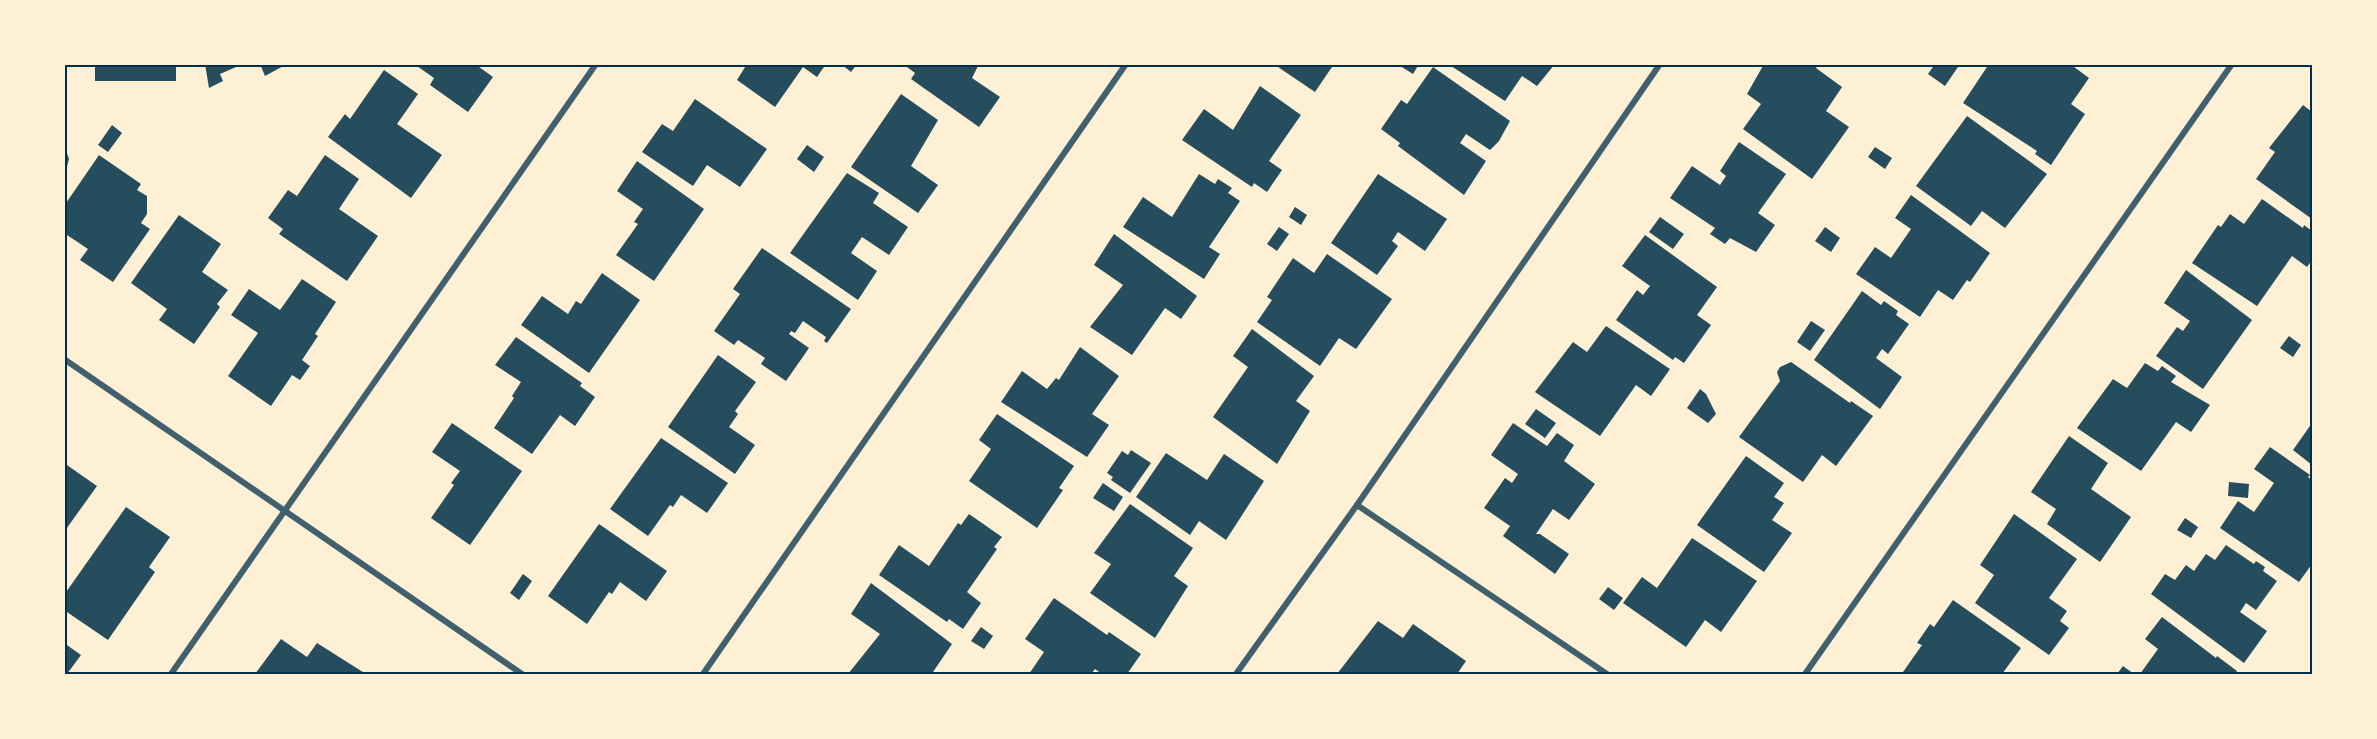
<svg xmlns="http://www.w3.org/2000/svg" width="2377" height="739" font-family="'Roboto Condensed',sans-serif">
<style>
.building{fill:#264d5e}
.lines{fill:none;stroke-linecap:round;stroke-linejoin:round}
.minor{stroke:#3f606c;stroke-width:6}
.neatline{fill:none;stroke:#003049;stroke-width:2}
</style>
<rect width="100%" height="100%" fill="#fdf0d5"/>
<g class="building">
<rect x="95" y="64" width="81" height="17"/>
<polygon points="205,64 243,64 220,74 223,81 209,88"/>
<polygon points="260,64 287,64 265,76"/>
<polygon points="414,64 475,64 493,77 468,112 430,85 434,78"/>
<polygon points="747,64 826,64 817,77 803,67 775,107 737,80"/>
<polygon points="841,64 857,64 851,72"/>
<polygon points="903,64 979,64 972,78 1000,97 979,127 911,79 915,73"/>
<polygon points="1280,64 1334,64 1315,92 1278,67"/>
<polygon points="1397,64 1419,64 1413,74"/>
<polygon points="1448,64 1555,64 1537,86 1522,76 1505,101"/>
<polygon points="1764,64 1818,64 1816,68 1842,87 1826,111 1849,127 1812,179 1743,129 1761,104 1747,94"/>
<polygon points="1935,64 1960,64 1945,86 1928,74"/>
<polygon points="1989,64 2070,64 2089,78 2071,104 2085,114 2051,165 2035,154 2037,151 1963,103"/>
<polygon points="1433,67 1510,121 1499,141 1490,150 1466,134 1460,143 1486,161 1464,195 1398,146 1400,143 1381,129 1401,100 1407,104"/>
<polygon points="384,70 418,94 397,124 442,155 411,198 328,137 345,114 350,119"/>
<polygon points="1260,86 1301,115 1269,161 1282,170 1267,192 1254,183 1252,187 1182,140 1204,109 1233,130"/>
<polygon points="901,94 938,120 911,166 938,185 918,213 851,167"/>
<polygon points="695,99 767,149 740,187 707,165 693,186 642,152 662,124 673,131"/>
<polygon points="2303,105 2312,112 2312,219 2256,179 2275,152 2269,148"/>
<polygon points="1967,116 2047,174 2005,228 1982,211 1971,226 1916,186"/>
<polygon points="112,125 122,133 108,152 98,145"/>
<polygon points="1739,142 1786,174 1758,213 1775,225 1756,252 1730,238 1725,244 1710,234 1715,228 1670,198 1692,166 1720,185 1726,176 1720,171"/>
<polygon points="64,145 69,159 65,174 64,173"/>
<polygon points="807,145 824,157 814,172 797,159"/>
<polygon points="1875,147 1892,158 1885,169 1868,157"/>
<polygon points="99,155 141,184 137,190 147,196 147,214 141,223 150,229 113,282 80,260 88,249 64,233 64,206"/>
<polygon points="325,155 359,179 339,209 378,236 347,281 279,234 283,229 268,218 288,190 297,196"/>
<polygon points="637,161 704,209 654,281 616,255 638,224 634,222 643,209 617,191"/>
<polygon points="847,173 879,193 873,203 908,227 889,255 862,237 851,253 877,271 858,300 790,253"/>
<polygon points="1199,174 1215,184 1218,179 1232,188 1228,193 1240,201 1209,247 1220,254 1204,279 1123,227 1143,197 1172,217"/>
<polygon points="1378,174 1447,219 1425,251 1398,232 1392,241 1398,246 1377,275 1331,243"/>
<polygon points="1911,195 1990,253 1970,282 1967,280 1953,300 1938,290 1920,317 1856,274 1875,247 1891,258 1911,229 1895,218"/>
<polygon points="2262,199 2303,228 2304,225 2312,231 2312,260 2307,267 2292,256 2257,306 2192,263 2218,225 2221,227 2230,214 2244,224"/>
<polygon points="1295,207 1307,215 1301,225 1289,217"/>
<polygon points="179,215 221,244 202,272 228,290 217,304 220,307 194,344 159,320 167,309 131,283"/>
<polygon points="1660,217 1684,234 1673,249 1649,232"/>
<polygon points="1279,227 1289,234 1277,251 1267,244"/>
<polygon points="1825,227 1840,238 1831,252 1815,241"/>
<polygon points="1114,234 1197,296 1181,319 1165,308 1132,355 1090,327 1123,285 1094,265"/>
<polygon points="1645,235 1717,287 1697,315 1711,325 1684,363 1675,357 1673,360 1616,320 1637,290 1643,295 1650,286 1622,266"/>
<polygon points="762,248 851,309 827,343 824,341 826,337 803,321 795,333 791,331 789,334 809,348 786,381 761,364 765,358 738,340 734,345 714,331 740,294 733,289"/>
<polygon points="1327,254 1392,299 1356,349 1339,338 1320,366 1257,322 1272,300 1267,297 1293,258 1314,273"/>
<polygon points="2186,270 2252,320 2203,389 2156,356 2177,327 2183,331 2190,321 2164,303"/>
<polygon points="602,273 640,300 589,373 521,325 542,296 568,314 576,301 581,304"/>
<polygon points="302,279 336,302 315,334 318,336 302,360 310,366 300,380 292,375 271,406 228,376 258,333 231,315 249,289 280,310"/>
<polygon points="1862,291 1881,305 1884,301 1898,311 1896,315 1909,324 1888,354 1882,349 1876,358 1902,377 1880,409 1814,360"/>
<polygon points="1811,321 1825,330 1810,351 1797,342"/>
<polygon points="1606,326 1670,369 1651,396 1636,385 1600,436 1535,392 1573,342 1587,352"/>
<polygon points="1252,329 1314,376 1296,401 1310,411 1277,464 1213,417 1248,367 1233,356"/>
<polygon points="2289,336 2301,345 2293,357 2280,348"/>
<polygon points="516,337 582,383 580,386 595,397 575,426 560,415 532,454 494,428 514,398 512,396 521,382 495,365"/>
<polygon points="1080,347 1119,376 1092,414 1109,425 1087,457 1001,402 1022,371 1047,389 1056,378 1059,380"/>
<polygon points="718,355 756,382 735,411 738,414 729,427 755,445 735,474 668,427"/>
<polygon points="1791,362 1850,403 1851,401 1873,416 1836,466 1822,455 1803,482 1739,437 1780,381 1777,372 1780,367"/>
<polygon points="2145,363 2158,371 2162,366 2176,376 2171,382 2210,405 2191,432 2176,422 2141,471 2077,428 2113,379 2127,388"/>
<polygon points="1700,389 1706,394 1716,414 1708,423 1687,408"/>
<polygon points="1536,409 1556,423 1545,438 1525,424"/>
<polygon points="997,414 1074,466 1059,488 1063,490 1037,528 969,481 991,449 979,440"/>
<polygon points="452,423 522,471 470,545 431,518 454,485 451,483 460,471 432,452"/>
<polygon points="1513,423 1547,446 1557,433 1574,445 1564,461 1595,484 1569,520 1553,509 1536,534 1540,534 1569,554 1555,574 1503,536 1510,526 1484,508 1505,478 1512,483 1518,474 1491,455"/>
<polygon points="2312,423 2312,465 2293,450"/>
<polygon points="2069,436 2108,463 2091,489 2131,517 2100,562 2047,524 2056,509 2031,492"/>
<polygon points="661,438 728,483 707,513 681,495 673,507 670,505 648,536 610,509"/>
<polygon points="2270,447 2310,475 2308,477 2312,480 2312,564 2299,582 2220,528 2238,501 2254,512 2274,483 2254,469"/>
<polygon points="1131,450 1151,463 1130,493 1111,480 1113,477 1107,473 1122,451 1128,455"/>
<polygon points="1166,453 1207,480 1224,454 1264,481 1226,540 1199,521 1190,535 1136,497"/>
<polygon points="1746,456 1784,483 1774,497 1784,503 1772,520 1792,533 1764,572 1697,525"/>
<polygon points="64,463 97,486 64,532"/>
<polygon points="2229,482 2249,484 2248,498 2228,496"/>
<polygon points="1103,483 1123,497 1114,511 1093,498"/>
<polygon points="1130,504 1193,548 1174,576 1188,586 1155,638 1090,593 1111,564 1094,553"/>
<polygon points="126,507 170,537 149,567 155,572 108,640 64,610 64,595"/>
<polygon points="969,514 1002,537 994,547 997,549 967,592 981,603 963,629 949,619 947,622 879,575 899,545 929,566 958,523 961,525"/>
<polygon points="2014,514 2077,559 2049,598 2067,611 2060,621 2069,628 2049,655 1975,603 1994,575 1980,565"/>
<polygon points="2185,518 2198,527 2191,538 2177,530"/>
<polygon points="599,524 667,571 646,601 620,582 612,594 609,592 587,624 548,596"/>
<polygon points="1692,538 1757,581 1721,632 1705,620 1686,647 1623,603 1642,577 1657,588"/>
<polygon points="2226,545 2254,564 2256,561 2265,567 2263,571 2277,581 2256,610 2246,603 2240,612 2267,631 2244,663 2151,594 2165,574 2175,580 2186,565 2194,571 2206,554 2215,560"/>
<polygon points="523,574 532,581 519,600 510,593"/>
<polygon points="871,583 952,644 933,672 929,674 848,674 880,634 851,614"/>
<polygon points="1608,587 1623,598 1614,610 1599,599"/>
<polygon points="1054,598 1107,635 1109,632 1141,654 1127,674 1102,674 1095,669 1091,674 1029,674 1044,652 1025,639"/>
<polygon points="1953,600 2021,648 2002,674 1907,674 1903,672 1922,645 1917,643 1930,624 1934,627"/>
<polygon points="2162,617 2216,658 2217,656 2237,671 2235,674 2140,674 2158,649 2145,639"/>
<polygon points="1378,621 1403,638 1413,624 1466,661 1457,674 1337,674"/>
<polygon points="981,627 993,636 984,649 971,641"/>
<polygon points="281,639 307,657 317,643 366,674 255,674"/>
<polygon points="64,643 81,655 67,674 64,674"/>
<polygon points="2123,666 2134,674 2117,674"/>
</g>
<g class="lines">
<g class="minor">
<polyline points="64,359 522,674"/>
<polyline points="1357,505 1607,674"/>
<polyline points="171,674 596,64"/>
<polyline points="703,674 1126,64"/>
<polyline points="1236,674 1357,505 1660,64"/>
<polyline points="1805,674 2232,64"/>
</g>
</g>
<rect width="2377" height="739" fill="none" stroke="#fdf0d5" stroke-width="132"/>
<rect x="66" y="66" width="2245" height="607" class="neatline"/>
</svg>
